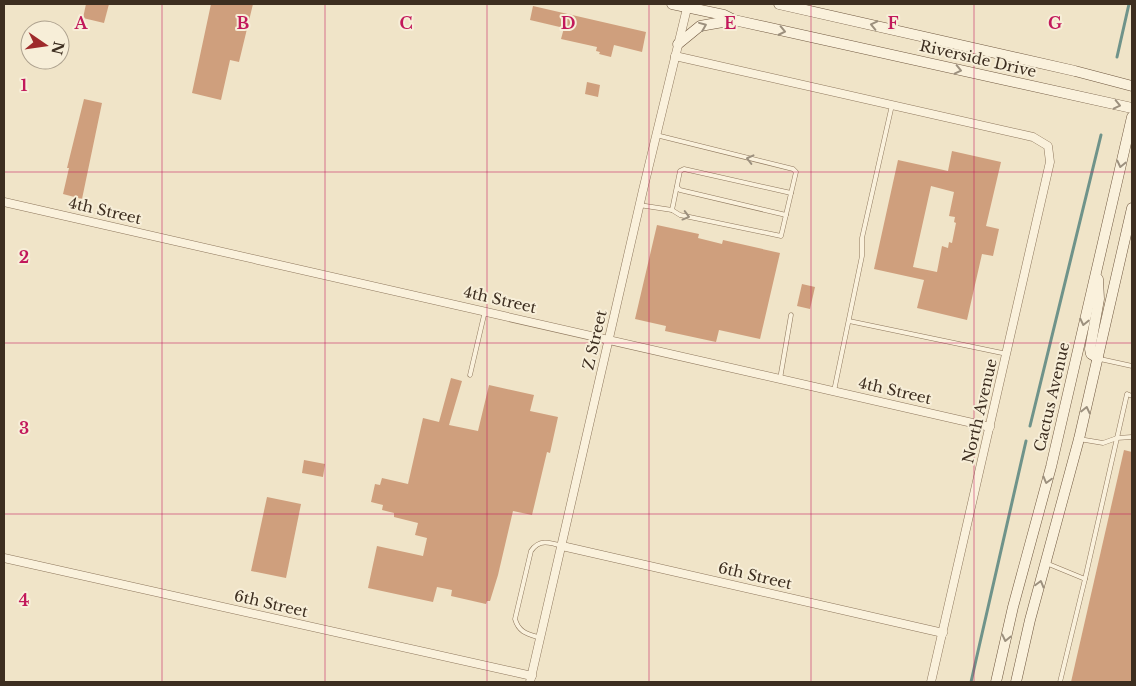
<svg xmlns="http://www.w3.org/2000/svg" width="1136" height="686" font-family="'Libre Baskerville',serif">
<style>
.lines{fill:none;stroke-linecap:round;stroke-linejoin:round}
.stream{stroke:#6f938a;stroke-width:3}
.building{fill:#cf9f7d;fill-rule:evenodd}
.lane-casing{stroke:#8d765c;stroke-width:5}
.street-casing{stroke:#8d765c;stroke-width:9}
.secondary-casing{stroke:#6f573f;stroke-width:11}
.lane{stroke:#faf1dc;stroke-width:4}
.street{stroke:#faf1dc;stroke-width:8}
.secondary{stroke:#faf1dc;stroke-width:10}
.oneway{stroke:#9c907e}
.grid{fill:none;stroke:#c2185b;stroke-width:1;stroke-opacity:0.55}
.labels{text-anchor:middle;stroke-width:4;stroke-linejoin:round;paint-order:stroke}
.street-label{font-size:15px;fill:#3d2e20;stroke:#f7eed8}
.grid-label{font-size:16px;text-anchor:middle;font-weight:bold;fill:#c2185b;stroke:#f7eed8;stroke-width:4;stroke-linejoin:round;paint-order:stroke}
</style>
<rect width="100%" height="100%" fill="#f0e4c8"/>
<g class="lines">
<g class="stream">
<polyline points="1117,57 1129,4"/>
<polyline points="1030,426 1101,135"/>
<polyline points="971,682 1026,441"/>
</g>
</g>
<g class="building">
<polygon points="86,4 109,4 104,23 83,18"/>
<polygon points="211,4 253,4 239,62 230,60 221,100 192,93"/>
<polygon points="533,6 646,32 642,52 614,45 611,57 599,54 600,52 596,51 597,47 561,39 564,28 530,20"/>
<polygon points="587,82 600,85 598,97 585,94"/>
<polygon points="84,99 102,103 82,199 63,194 69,168 67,168"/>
<path d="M952,151L1001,162L986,226L999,229L993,256L982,254L967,320L917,308L924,280L874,269L898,160L948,171ZM931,186L954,192L949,216L955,217L954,222L956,223L952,243L949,242L948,248L942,246L937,272L913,267Z"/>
<polygon points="657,225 699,234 698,238 722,244 723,240 780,253 760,339 719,330 716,342 665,331 666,326 635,319"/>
<polygon points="802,284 815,287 810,309 797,306"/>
<polygon points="451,378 462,381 449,425 478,431 489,385 534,395 530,411 558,417 550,453 547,452 532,515 513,511 498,575 490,601 487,601 486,604 451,596 452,590 437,587 433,602 368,588 377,546 423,556 427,538 415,535 418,523 394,517 394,513 382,510 383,505 371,502 375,484 380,485 382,478 408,484 423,418 439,422"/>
<polygon points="1124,450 1132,452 1132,682 1071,682"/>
<polygon points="304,460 325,464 323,477 302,473"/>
<polygon points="267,497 301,504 286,578 251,571"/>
</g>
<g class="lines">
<g class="lane-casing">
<g id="lane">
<polyline points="677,187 680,190 786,215"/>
<polyline points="639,205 672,210 680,215 781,236 796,172 793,169 656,135"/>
<polyline points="672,210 680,171 684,169 791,193"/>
<polyline points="849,321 1007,354"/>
<polyline points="1100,359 1132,366"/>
<polyline points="470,375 485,311"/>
<polyline points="780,379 791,315"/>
<polyline points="834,391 862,256 862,238 892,105"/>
<polyline points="1079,439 1103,443 1117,438 1132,437"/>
<polyline points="1046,563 1085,579 1127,394 1132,396"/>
<path d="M541,638C528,634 519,633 515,619L531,551C539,539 549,542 562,546"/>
<polyline points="1060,682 1085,579"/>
</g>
</g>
<g class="street-casing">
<g id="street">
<polyline points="675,56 1033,137 1048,146 1050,162 931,682"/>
<polyline points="4,202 990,427"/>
<polyline points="562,546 943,633"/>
<polyline points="4,558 532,676"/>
<polyline points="530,682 643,190 688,4"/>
</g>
</g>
<g class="secondary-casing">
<g id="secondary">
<polyline points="672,4 724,15 734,20 1132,108"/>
<polyline points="779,4 1075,71 1132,86"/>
<polyline points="678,44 700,26 734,20"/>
<polyline points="1098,358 1091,354 1090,349 1099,299 1098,279"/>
<polyline points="996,682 1013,607 1051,467 1132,117"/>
<polyline points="1016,682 1030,620 1079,439 1132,208"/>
</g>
</g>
<use href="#lane" class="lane"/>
<use href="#street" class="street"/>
<use href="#secondary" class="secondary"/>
</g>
<defs><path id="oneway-chevron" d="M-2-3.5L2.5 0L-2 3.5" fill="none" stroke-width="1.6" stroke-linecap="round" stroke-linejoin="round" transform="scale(1.25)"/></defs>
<g class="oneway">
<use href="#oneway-chevron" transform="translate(874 25) rotate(-167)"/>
<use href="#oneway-chevron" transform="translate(703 26) rotate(-22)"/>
<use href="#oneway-chevron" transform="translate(782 31) rotate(12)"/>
<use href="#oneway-chevron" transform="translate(958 70) rotate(13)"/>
<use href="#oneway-chevron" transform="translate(1117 105) rotate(13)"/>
<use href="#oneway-chevron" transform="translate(750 159) rotate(-166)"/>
<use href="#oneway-chevron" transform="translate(1121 164) rotate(103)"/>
<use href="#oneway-chevron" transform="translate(686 216) rotate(15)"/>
<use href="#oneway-chevron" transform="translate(1084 322) rotate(103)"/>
<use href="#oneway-chevron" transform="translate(1086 410) rotate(-77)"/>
<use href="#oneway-chevron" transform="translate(1047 480) rotate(105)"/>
<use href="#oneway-chevron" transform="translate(1040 584) rotate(-75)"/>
<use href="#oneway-chevron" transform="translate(1006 638) rotate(103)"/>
</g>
<path class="grid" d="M162,4V682M325,4V682M487,4V682M649,4V682M811,4V682M974,4V682M4,172H1132M4,343H1132M4,514H1132"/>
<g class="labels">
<g class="street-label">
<text transform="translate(978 59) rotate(13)" y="5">Riverside Drive</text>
<text transform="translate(105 211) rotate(13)" y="5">4th Street</text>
<text transform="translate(500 300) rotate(13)" y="5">4th Street</text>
<text transform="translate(595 340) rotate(-77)" y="5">Z Street</text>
<text transform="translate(895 391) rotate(13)" y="5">4th Street</text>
<text transform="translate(1052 397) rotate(-77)" y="5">Cactus Avenue</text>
<text transform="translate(980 411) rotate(-77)" y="5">North Avenue</text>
<text transform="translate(755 576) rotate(13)" y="5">6th Street</text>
<text transform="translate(271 604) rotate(13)" y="5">6th Street</text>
</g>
</g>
<g class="grid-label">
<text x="81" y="29">A</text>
<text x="243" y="29">B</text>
<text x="406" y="29">C</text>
<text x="568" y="29">D</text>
<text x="730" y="29">E</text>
<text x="893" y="29">F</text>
<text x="1055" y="29">G</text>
<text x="24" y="91">1</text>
<text x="24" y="263">2</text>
<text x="24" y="434">3</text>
<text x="24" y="606">4</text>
</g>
<rect width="1136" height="686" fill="none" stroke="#3d2e20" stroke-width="10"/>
<g transform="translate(45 45) rotate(103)"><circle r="24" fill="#f7eed8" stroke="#ada18e"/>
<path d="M0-4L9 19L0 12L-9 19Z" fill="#9e2a2b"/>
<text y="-8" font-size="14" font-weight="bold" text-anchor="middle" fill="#3d2e20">N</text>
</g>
</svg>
